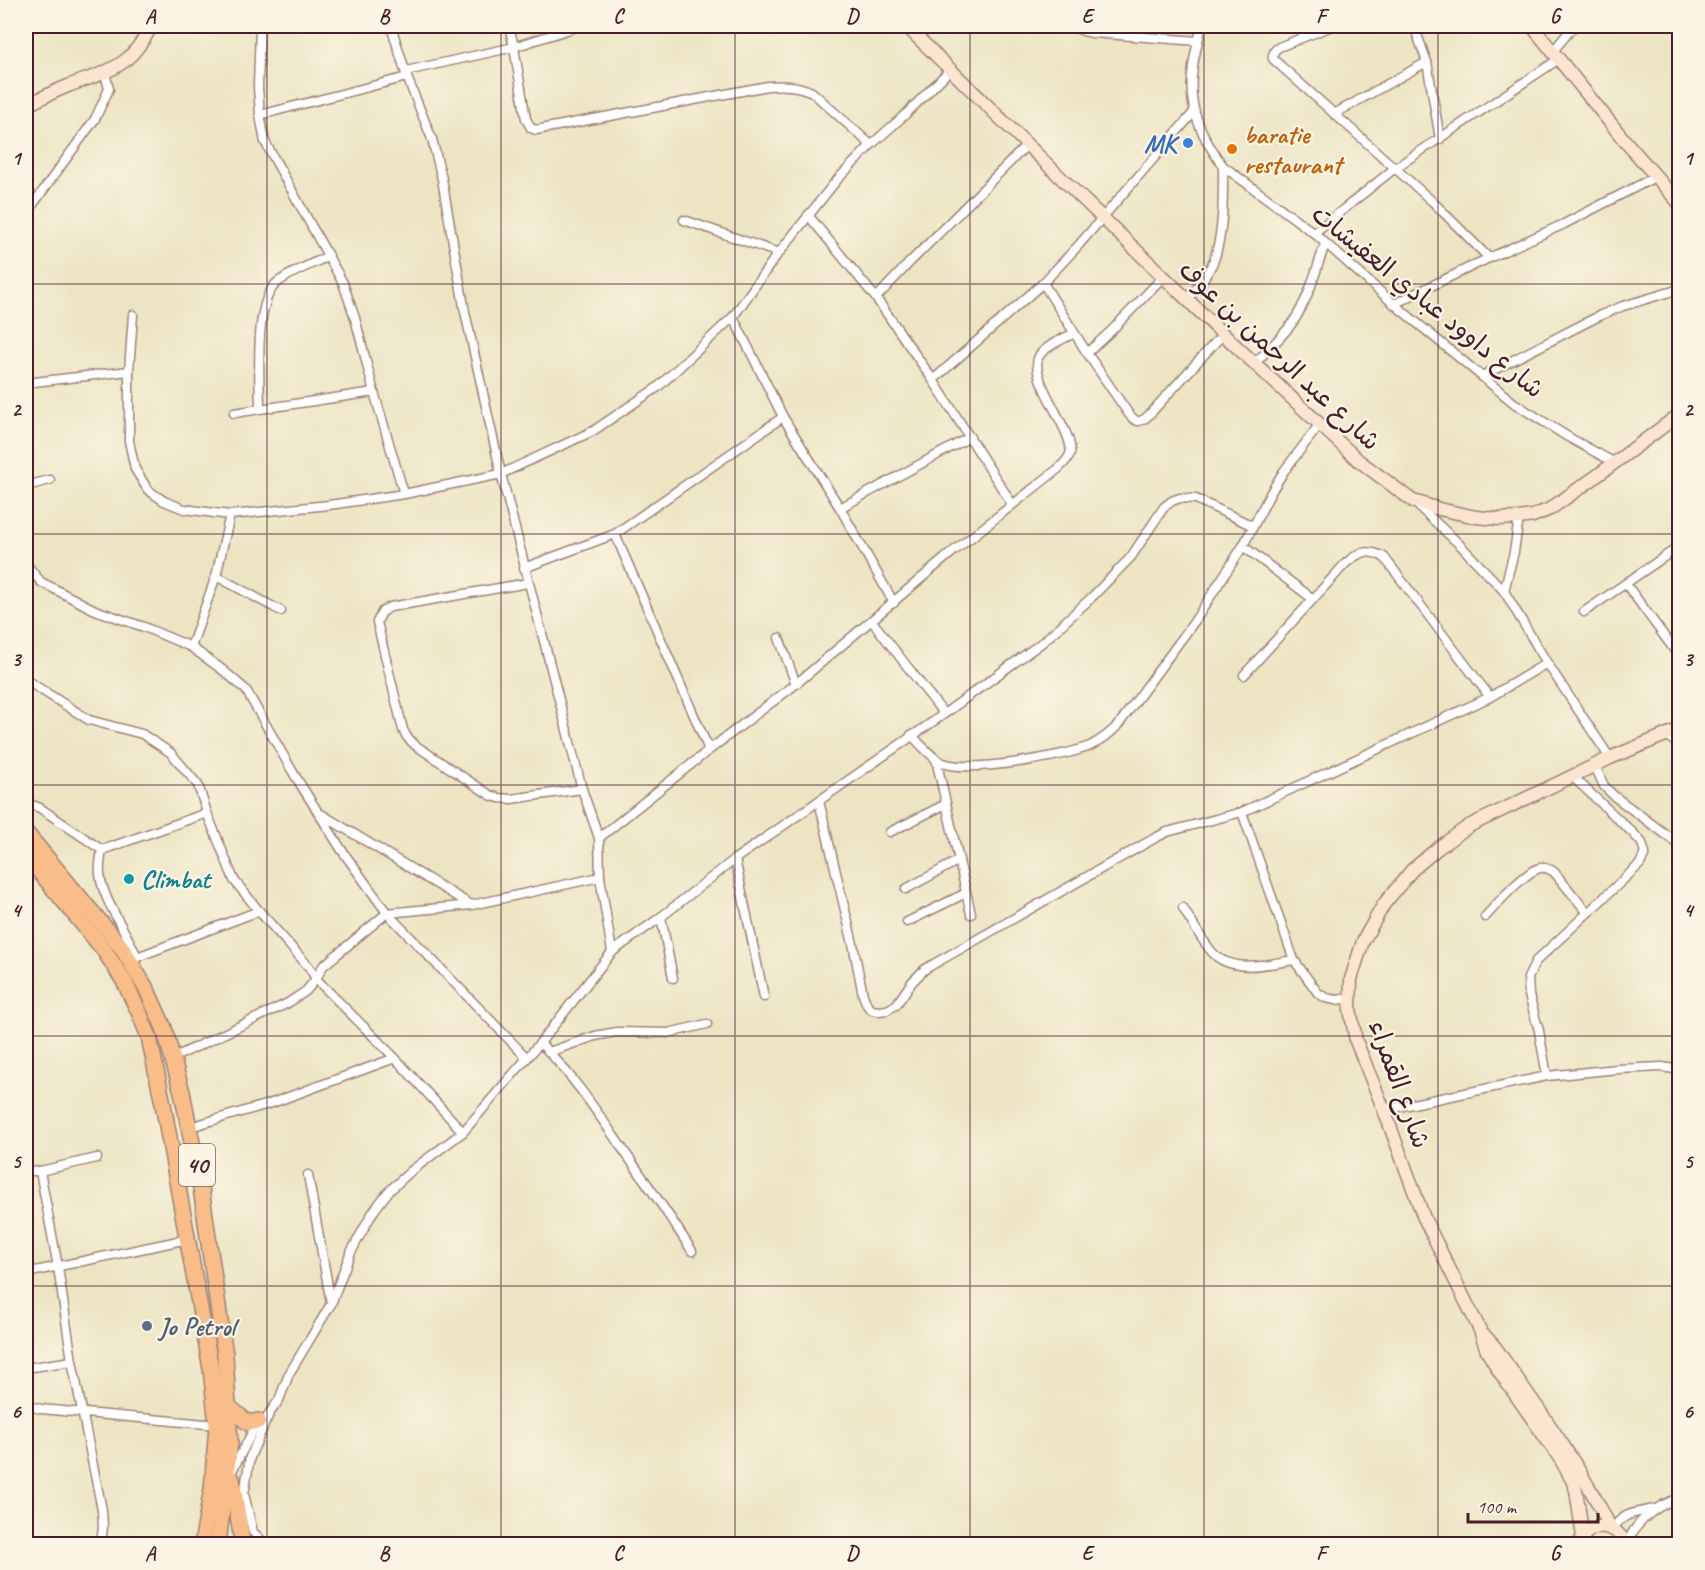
<svg xmlns="http://www.w3.org/2000/svg" width="1705" height="1570" font-family="Caveat,'Playpen Sans Arabic',sans-serif">
<style>
.lines{fill:none;stroke-linecap:round;stroke-linejoin:round}
.street-casing{stroke:#9b8277;stroke-width:11}
.secondary-casing{stroke:#9b8277;stroke-width:15}
.highway-casing{stroke:#9b8277;stroke-width:18}
.street{stroke:#fff;stroke-width:8}
.secondary{stroke:#fce5d0;stroke-width:12}
.highway{stroke:#f8bd89;stroke-width:15}
.grid{fill:none;stroke:#4a1f2b;stroke-width:1.5;stroke-opacity:0.55}
.shop-dot{fill:#3f7fe0;stroke:#fcf5e5;stroke-width:2}
.food-dot{fill:#e8710a;stroke:#fcf5e5;stroke-width:2}
.culture-dot{fill:#0f9aa8;stroke:#fcf5e5;stroke-width:2}
.service-dot{fill:#5c6f8a;stroke:#fcf5e5;stroke-width:2}
.labels{text-anchor:middle;stroke-width:4.5;stroke-linejoin:round;paint-order:stroke}
.shield{fill:#fcf5e5;stroke:#7f5f63;stroke-width:1.5}
.shield-label{font-size:24px;font-weight:bold;fill:#4a1f2b}
.food-label{font-size:26px;font-weight:bold;fill:#c56008;stroke:#fcf5e5;text-anchor:start}
.shop-label{font-size:26px;font-weight:bold;fill:#366cbe;stroke:#fcf5e5;text-anchor:end}
.street-label{font-size:26px;fill:#4a1f2b;stroke:#fcf5e5}
.culture-label{font-size:26px;font-weight:bold;fill:#0d838f;stroke:#fcf5e5;text-anchor:start}
.service-label{font-size:26px;font-weight:bold;fill:#4e5e75;stroke:#fcf5e5;text-anchor:start}
.neatline{fill:none;stroke:#4a1f2b;stroke-width:2}
.grid-label{font-size:20px;text-anchor:middle;font-weight:bold;fill:#4a1f2b}
</style>
<rect width="100%" height="100%" fill="#fcf5e5"/>
<filter id="ink" filterUnits="userSpaceOnUse"><feTurbulence type="fractalNoise" baseFrequency=".0167" numOctaves="2"/><feDisplacementMap in="SourceGraphic" scale="12" xChannelSelector="R" yChannelSelector="G"/><feConvolveMatrix kernelMatrix="1 2 1 2 8 2 1 2 1" color-interpolation-filters="sRGB"/></filter>
<filter id="wash" filterUnits="userSpaceOnUse"><feTurbulence type="fractalNoise" baseFrequency=".008" numOctaves="4" result="noise"/><feDisplacementMap in="SourceGraphic" scale="24" xChannelSelector="R" yChannelSelector="G"/><feGaussianBlur stdDeviation="1.35" result="paint"/><feColorMatrix in="noise" values="0 0 0 0 0 0 0 0 0 0 0 0 0 0 0 0 0 1.4 0 .05"/><feComposite in="paint" operator="in"/></filter>
<g filter="url(#wash)">
<rect width="100%" height="100%" fill="#ece4c3"/>
</g>
<g filter="url(#ink)">
<g class="lines">
<g class="street-casing">
<g id="street">
<polyline points="260,26 258,87 260,115 265,142 343,283 355,318 374,392 404,494"/>
<polyline points="391,26 407,77 432,139 442,179 465,312 501,474 582,789 599,838 600,877 612,952"/>
<path d="M509,26L514,47L526,119L531,128L536,130L768,86C784,85 797,85 812,92L871,145"/>
<polyline points="1072,26 1083,31 1093,33 1198,41"/>
<path d="M1202,26C1186,84 1185,115 1223,166L1314,233L1394,304L1514,403L1568,437L1615,463"/>
<path d="M1332,26L1279,47C1274,50 1272,53 1273,59L1434,203L1489,258"/>
<polyline points="1414,26 1427,62 1440,139"/>
<polyline points="1553,51 1574,26"/>
<polyline points="406,71 514,47 579,26"/>
<polyline points="1334,114 1427,62"/>
<polyline points="260,115 407,77"/>
<polyline points="808,215 876,298 933,380 1012,504"/>
<polyline points="26,217 34,203 95,119 109,89 105,73"/>
<polyline points="684,220 779,253"/>
<polyline points="1314,233 1395,168 1559,59"/>
<polyline points="1043,283 1087,353 1111,331 1163,277"/>
<polyline points="876,298 910,262 1027,145"/>
<path d="M1188,299C1197,287 1208,275 1214,260C1224,231 1223,197 1223,166"/>
<polyline points="1394,304 1489,258 1564,224 1657,176"/>
<polyline points="133,315 129,371 129,441 135,469 148,490 164,501 184,509 230,515 329,505 404,494 501,474 593,431 658,387 733,317 774,259 836,181 871,145 907,113 951,69"/>
<polyline points="733,317 783,417 840,508 894,603"/>
<path d="M1087,353L1128,413C1135,422 1139,424 1148,416L1223,334"/>
<path d="M1255,363C1268,350 1282,337 1293,322C1309,299 1316,270 1325,244"/>
<polyline points="1482,376 1601,315 1623,306 1680,289"/>
<polyline points="933,380 1043,283 1077,247 1194,112"/>
<polyline points="26,383 129,371"/>
<path d="M260,409C260,380 253,300 278,282C293,271 312,264 329,256"/>
<polyline points="234,413 374,392"/>
<polyline points="26,486 50,480"/>
<polyline points="1415,503 1459,544 1504,591 1547,663 1610,758"/>
<polyline points="840,508 970,437"/>
<polyline points="615,534 709,750"/>
<polyline points="1243,546 1313,599"/>
<polyline points="26,564 41,582 95,610 144,627 191,647 224,671 246,690 294,774 341,849 387,913 527,1058"/>
<polyline points="524,568 615,534 783,417"/>
<polyline points="216,576 281,611"/>
<polyline points="528,583 390,607 382,612 377,622 403,730 407,737 415,745 490,795 499,798 511,799 582,789"/>
<polyline points="1626,584 1678,655"/>
<polyline points="1504,591 1514,552 1519,518"/>
<polyline points="1584,612 1680,546"/>
<polyline points="872,621 944,714"/>
<polyline points="779,638 796,684"/>
<polyline points="191,647 216,576 230,515"/>
<path d="M1244,675L1345,564C1359,552 1366,548 1384,557L1490,697"/>
<polyline points="26,680 89,720 142,734 171,753 198,785 207,813 234,880 259,911 309,967 316,979 395,1058 463,1132"/>
<path d="M911,735C921,744 931,758 943,763C969,773 1063,757 1090,746C1102,740 1111,733 1119,724L1194,622L1243,546L1271,492L1284,471L1320,424"/>
<polyline points="1666,735 1680,746"/>
<polyline points="936,759 971,914"/>
<polyline points="1595,766 1604,786 1614,796 1680,845"/>
<polyline points="819,801 853,944 863,995 867,1005 872,1010 879,1011 887,1010 896,1005 912,982 925,969 1155,838 1167,832 1242,812 1490,697 1547,663"/>
<polyline points="26,808 32,805 40,808 102,850 207,813"/>
<polyline points="1242,812 1294,960 1318,993 1326,998 1336,1000 1350,998"/>
<polyline points="321,814 471,905"/>
<polyline points="890,832 946,804"/>
<path d="M599,838L709,750L796,684L950,554L1058,469C1063,464 1068,460 1070,454C1076,433 1027,378 1039,356C1046,345 1064,339 1074,333"/>
<path d="M102,850C101,857 99,866 100,874C102,899 127,932 137,957"/>
<polyline points="735,859 764,997"/>
<polyline points="906,889 959,860"/>
<path d="M1183,908C1192,923 1201,939 1212,952C1231,974 1269,964 1294,960"/>
<polyline points="661,917 673,978"/>
<path d="M1485,917C1496,905 1525,871 1540,868C1546,867 1550,869 1554,872L1587,912"/>
<polyline points="907,922 966,893"/>
<polyline points="133,966 137,957 259,911"/>
<path d="M540,1043C572,1074 597,1112 622,1148C646,1182 670,1216 692,1251"/>
<polyline points="549,1052 595,1036 617,1032 668,1033 707,1024"/>
<polyline points="173,1058 288,1003 306,991 316,979 323,966 387,913 472,905 600,877"/>
<polyline points="1547,1076 1539,1031 1529,995 1528,978 1536,961 1640,864 1645,853 1642,843 1634,834 1573,777"/>
<polyline points="1384,1110 1547,1076 1618,1069 1662,1067 1680,1070"/>
<polyline points="190,1127 272,1103 395,1058"/>
<polyline points="26,1171 40,1171 97,1158"/>
<polyline points="40,1171 58,1267 72,1361 102,1510 103,1526 101,1544"/>
<polyline points="308,1175 331,1303"/>
<polyline points="26,1273 188,1239"/>
<polyline points="26,1368 72,1361"/>
<polyline points="26,1402 33,1407 41,1409 217,1425"/>
<polyline points="231,1473 258,1421"/>
<path d="M1613,1529C1623,1512 1636,1513 1655,1509"/>
<polyline points="265,1544 253,1532 244,1494 250,1457 269,1414 279,1400 289,1374 331,1304 350,1254 363,1230 373,1212 388,1192 411,1171 463,1132 540,1043 612,952 661,917 735,859 944,714 1044,641 1091,598 1131,557 1164,507 1172,501 1180,498 1196,499 1253,526"/>
<path d="M1627,1544C1635,1522 1656,1505 1680,1498"/>
</g>
</g>
<g class="secondary-casing">
<g id="secondary">
<polyline points="906,26 1055,172 1223,334 1358,460 1413,501 1439,509 1476,517 1499,519 1519,518 1533,516 1550,509 1594,478 1680,414"/>
<polyline points="1532,26 1625,141 1680,204"/>
<path d="M26,106C39,99 53,92 68,86C88,78 110,73 127,59C138,50 145,37 152,26"/>
<path d="M1485,1336L1495,1347C1536,1406 1580,1464 1611,1529"/>
<polyline points="1583,1537 1576,1490 1572,1480 1561,1460 1499,1371 1487,1351 1480,1330 1424,1218 1384,1110 1356,1041 1350,1009 1351,979 1363,941 1384,904 1412,870 1438,848 1469,826 1610,758 1680,729"/>
<path d="M1579,1544C1588,1521 1616,1521 1625,1544"/>
</g>
</g>
<g class="highway-casing">
<g id="highway">
<polyline points="26,833 122,948 147,990 164,1028 182,1092 201,1188 225,1355 228,1406 230,1443 218,1544"/>
<polyline points="26,855 104,950 124,981 139,1012 149,1037 163,1104 211,1369 217,1425 212,1489 202,1544"/>
<polyline points="228,1406 248,1423 258,1421"/>
<polyline points="232,1479 242,1541"/>
</g>
</g>
<use href="#street" class="street"/>
<use href="#secondary" class="secondary"/>
<use href="#highway" class="highway"/>
</g>
</g>
<path class="grid" d="M267,26V1544M501,26V1544M735,26V1544M970,26V1544M1204,26V1544M1438,26V1544M26,284H1680M26,534H1680M26,785H1680M26,1036H1680M26,1286H1680"/>
<circle class="shop-dot" cx="1188" cy="143" r="6"/>
<circle class="food-dot" cx="1232" cy="149" r="6"/>
<circle class="culture-dot" cx="129" cy="879" r="6"/>
<circle class="service-dot" cx="147" cy="1326" r="6"/>
<g class="labels">
<rect class="shield" x="179" y="1144" width="36" height="42" rx="4.5"/>
<g class="shield-label">
<text x="197" y="1173">40</text>
</g>
<g class="food-label">
<text x="1244" y="143">baratie<tspan x="1244" dy="30">restaurant</tspan></text>
</g>
<g class="shop-label">
<text x="1176" y="152">MK</text>
</g>
<g class="street-label">
<text transform="translate(1428 301) rotate(39)" y="9">شارع داوود عبادي العفيشات</text>
<text transform="translate(1280 355) rotate(43)" y="9">شارع عبد الرحمن بن عوف</text>
<text transform="translate(1400 1084) rotate(70)" y="9">شارع القمراء</text>
</g>
<g class="culture-label">
<text x="141" y="888">Climbat</text>
</g>
<g class="service-label">
<text x="159" y="1335">Jo Petrol</text>
</g>
</g>
<rect width="1705" height="1570" fill="none" stroke="#fcf5e5" stroke-width="66"/>
<path d="M1468 1513v9h130v-9" fill="none" stroke="#4a1f2b" stroke-width="3"/>
<text x="1477" y="1513" font-size="18" fill="#4a1f2b" stroke="#fcf5e5" stroke-width="4.5" paint-order="stroke">100 m</text>
<rect x="33" y="33" width="1639" height="1504" class="neatline"/>
<g class="grid-label">
<text x="150" y="23">A</text>
<text x="384" y="23">B</text>
<text x="618" y="23">C</text>
<text x="852" y="23">D</text>
<text x="1087" y="23">E</text>
<text x="1321" y="23">F</text>
<text x="1555" y="23">G</text>
<text x="16" y="165">1</text>
<text x="1688" y="165">1</text>
<text x="16" y="416">2</text>
<text x="1688" y="416">2</text>
<text x="16" y="666">3</text>
<text x="1688" y="666">3</text>
<text x="16" y="917">4</text>
<text x="1688" y="917">4</text>
<text x="16" y="1168">5</text>
<text x="1688" y="1168">5</text>
<text x="16" y="1418">6</text>
<text x="1688" y="1418">6</text>
<text x="150" y="1560">A</text>
<text x="384" y="1560">B</text>
<text x="618" y="1560">C</text>
<text x="852" y="1560">D</text>
<text x="1087" y="1560">E</text>
<text x="1321" y="1560">F</text>
<text x="1555" y="1560">G</text>
</g>
</svg>
